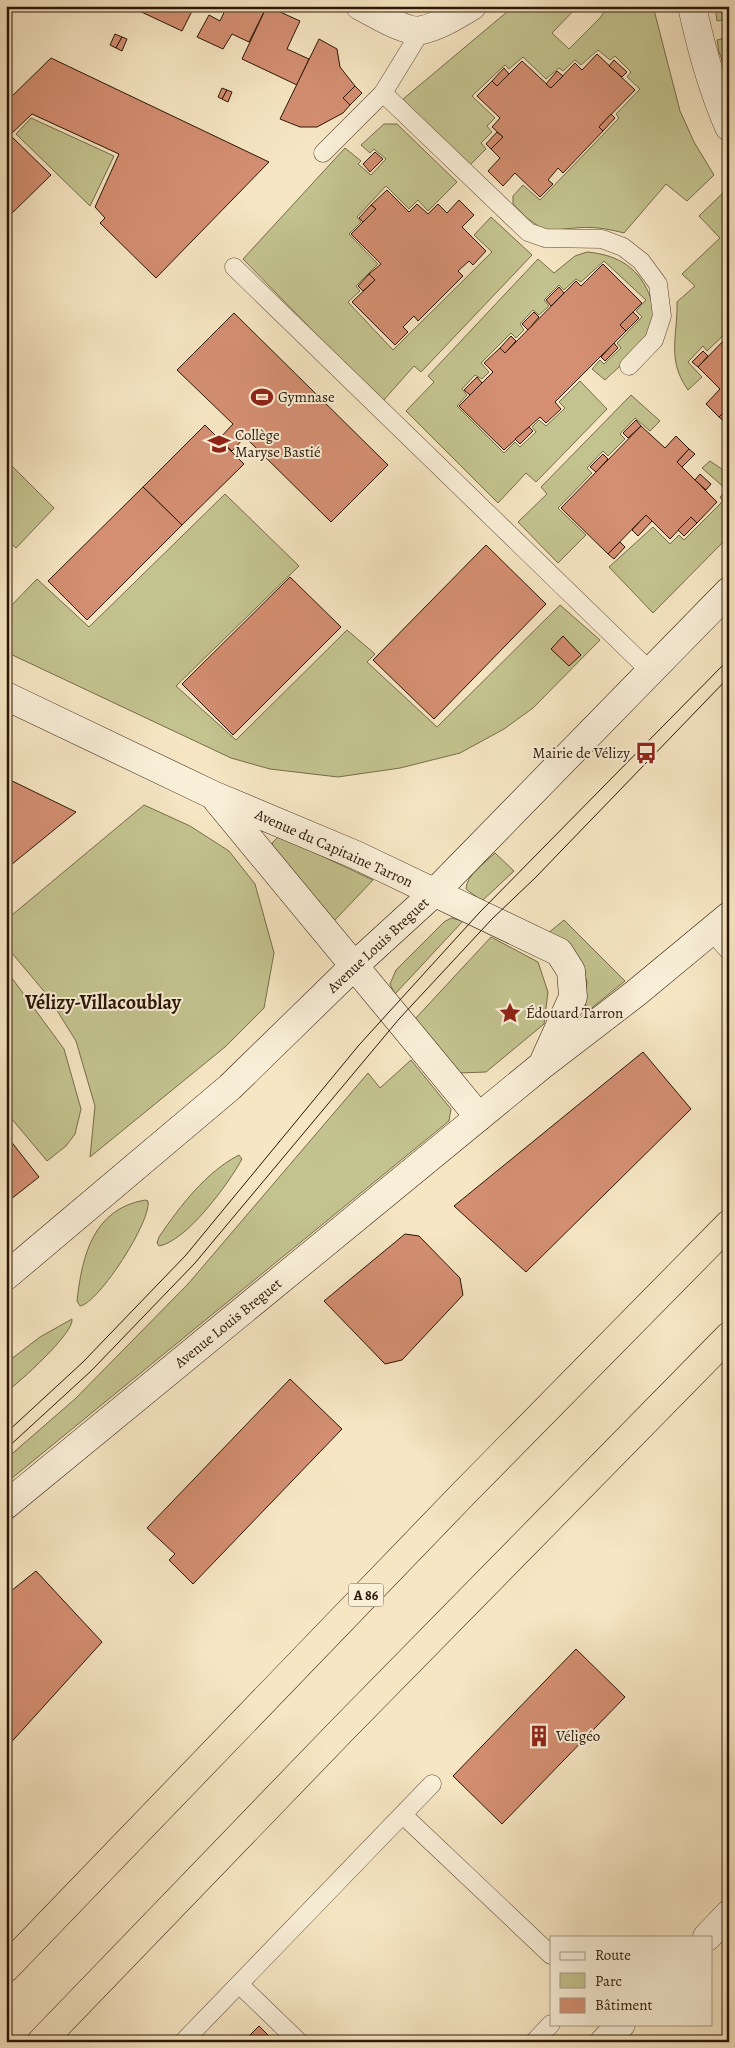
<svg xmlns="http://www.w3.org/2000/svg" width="735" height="2048" font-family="Alegreya,serif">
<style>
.green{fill:#c3c38f;stroke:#776c4a}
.building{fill:#d48f72;stroke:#2b1506}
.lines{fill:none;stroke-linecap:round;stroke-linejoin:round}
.lane-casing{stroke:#5e4935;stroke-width:19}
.street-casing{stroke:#5e4935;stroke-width:29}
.secondary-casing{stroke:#2b1506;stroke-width:29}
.highway-casing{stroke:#2b1506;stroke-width:29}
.lane{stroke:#f9efd8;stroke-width:18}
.street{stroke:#f9efd8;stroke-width:28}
.secondary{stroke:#f9efd8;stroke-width:28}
.highway{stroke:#f6e6c3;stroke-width:28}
.tram{stroke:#2b1506;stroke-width:1}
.labels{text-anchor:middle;stroke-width:4;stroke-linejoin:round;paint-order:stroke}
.shield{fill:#f9efd8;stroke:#695645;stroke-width:1}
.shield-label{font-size:14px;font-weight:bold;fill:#2b1506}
.poi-label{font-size:15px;fill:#2b1506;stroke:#f9efd8;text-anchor:start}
.street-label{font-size:15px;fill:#2b1506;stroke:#f9efd8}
.district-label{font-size:20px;font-weight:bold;fill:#2b1506;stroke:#f9efd8}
</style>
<rect width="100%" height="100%" fill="#f6e6c3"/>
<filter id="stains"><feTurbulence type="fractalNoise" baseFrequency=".004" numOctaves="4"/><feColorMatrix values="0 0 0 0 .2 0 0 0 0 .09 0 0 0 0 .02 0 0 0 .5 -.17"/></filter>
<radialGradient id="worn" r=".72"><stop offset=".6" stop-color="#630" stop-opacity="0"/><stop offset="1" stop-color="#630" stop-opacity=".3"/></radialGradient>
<g class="green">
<path d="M514,6H578L552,33L569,49L600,18L608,6H653L680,111L694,142L714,175L687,201L666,184L624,233C590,224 579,228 545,231L527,218L513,204V196L523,185L540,200L619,118L616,114L640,89L627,77L631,72L615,56L610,60L598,50L581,65L575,60L563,71L559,68L546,79L523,57L509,69L505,65L472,96L495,118L487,126L492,132L481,143L486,149L470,165L402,100Z"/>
<polygon points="715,6 729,6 729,19 717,21"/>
<polygon points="729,37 729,78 719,52 717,40"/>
<polygon points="31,118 114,156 90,206 16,134"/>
<polygon points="384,124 397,124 457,182 428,211 418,200 409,209 386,186 357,217 361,222 349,234 378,264 356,286 360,291 348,302 393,350 492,252 474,235 491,217 532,255 421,372 414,366 382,402 243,259 345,148 361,161 358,164 371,175 386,159 374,149 370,153 361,145"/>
<path d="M725,191L729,194V330L707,351L703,346L688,362L702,377L688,390C666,359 678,336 677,302L695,286L682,274L720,238L699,216Z"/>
<path d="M587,252C619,255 640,268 651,299C655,309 656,323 650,333C640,351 619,366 605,380L592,369L600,360L604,364L621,348L617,343L642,317L636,311L646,300L604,261L581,282L576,279L564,290L559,285L544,300L549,306L539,315L533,310L520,324L524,330L516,338L511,333L481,363L489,372L482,379L475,375L462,389L467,395L457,406L504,453L515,442L520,447L536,432L532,427L539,420L546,426L565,408L559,402L580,381L607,409L536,482L526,473L498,503L406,411L434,382L428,376L538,259L554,273L575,256Z"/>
<polygon points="631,395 660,421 650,431 635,418 620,434 625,439 608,456 603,451 587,468 592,473 558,508 586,535 558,563 518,522 547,494 541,487"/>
<polygon points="6,460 54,508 16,548 6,539"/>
<polygon points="710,461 729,474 729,536 653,613 609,567 653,527 670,544 679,535 684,540 723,501 720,497 727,490 702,468"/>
<polygon points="225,494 299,566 176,686 236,740 347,630 375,654 367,662 437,727 560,605 600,640 533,708 504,729 460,753 400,768 338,777 270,769 231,758 6,652 6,611 37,579 89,627"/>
<polygon points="144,805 190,826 229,851 255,884 274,953 264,1008 225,1047 90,1157 95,1106 76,1041 48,996 6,946 6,920"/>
<polygon points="279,836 373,880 334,921 273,847 272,843"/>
<path d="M495,853L514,871L482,901L466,889C467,874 485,863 495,853Z"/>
<polygon points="451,918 463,921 395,994 390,984 396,970 444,922"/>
<polygon points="564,920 625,981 588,1011 584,1001 587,982 580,959 547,934"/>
<polygon points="491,937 538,962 548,992 544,1024 486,1072 458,1073 415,1019"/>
<polygon points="6,970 64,1049 81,1109 75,1134 66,1146 47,1161 6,1112"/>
<polygon points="411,1060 451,1109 449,1121 6,1483 6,1459 75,1399 188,1284 368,1073 380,1088"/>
<path d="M239,1155L242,1159C229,1183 187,1241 159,1246L157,1243L159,1237C180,1206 206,1172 239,1155Z"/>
<path d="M145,1200L148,1201C152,1220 99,1303 80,1306L77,1301C82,1256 93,1209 145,1200Z"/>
<path d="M72,1319C75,1332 19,1383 6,1392V1363L40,1337Z"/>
</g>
<g class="building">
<polygon points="137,6 188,6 193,9 182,31 135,9"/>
<polygon points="227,6 267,6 249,42 232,34 223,49 197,37 209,15 220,21"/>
<polygon points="267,6 300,21 287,49 309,59 297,85 242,59"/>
<polygon points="115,34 122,37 116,48 110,45"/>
<polygon points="122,37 127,39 122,51 116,48"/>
<polygon points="319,39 337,49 340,67 355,86 343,98 350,105 343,113 317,127 300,127 280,119"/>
<polygon points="597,54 635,90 599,127 603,131 563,173 558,168 548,180 553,184 540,197 515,173 503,186 488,171 500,158 491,149 503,137 492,127 500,118 477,96 492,81 497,86 522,61 551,88 575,63 582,70"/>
<polygon points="51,58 269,162 156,278 100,223 105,218 95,207 119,154 32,114 10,135 51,175 6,219 6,102"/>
<polygon points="614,60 627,72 622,77 609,66"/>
<polygon points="504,68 509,74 497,86 492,81"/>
<polygon points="557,71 563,76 551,88 546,84"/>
<polygon points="355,86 362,93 350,105 343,98"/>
<polygon points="222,88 227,90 222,99 218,97"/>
<polygon points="227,90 232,92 228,102 222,99"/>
<polygon points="611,114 615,118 603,131 599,127"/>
<polygon points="497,132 503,137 491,149 486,144"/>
<polygon points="375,152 383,159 370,172 363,164"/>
<polygon points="387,190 409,212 417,204 428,214 438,204 447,213 459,200 474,215 462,227 486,251 473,265 469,261 458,271 463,276 418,321 414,316 403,327 408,332 395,345 352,302 375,280 369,274 381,264 351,234 376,209 371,205"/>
<polygon points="371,205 376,209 363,222 359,218"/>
<polygon points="603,264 642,303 620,325 626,331 555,402 561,409 546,423 540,417 504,450 459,406 493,372 484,363 500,348 505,353 576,281 581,286"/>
<polygon points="369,274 375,280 363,291 358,286"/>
<polygon points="559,287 564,293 551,306 546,300"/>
<polygon points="534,312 539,317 528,330 522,324"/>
<polygon points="633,312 639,318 626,331 620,325"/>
<polygon points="234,313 388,465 331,522 245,437 232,451 219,439 233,424 177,370"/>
<polygon points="729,335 729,407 719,417 706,404 720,389 698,367"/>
<polygon points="511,336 516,341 505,353 500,348"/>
<polygon points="614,343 618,348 605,361 601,357"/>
<polygon points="703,351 708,356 698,367 692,362"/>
<polygon points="477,377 482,383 470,395 464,390"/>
<polygon points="729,407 729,418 725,422 719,417"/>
<polygon points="636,420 641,426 628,438 623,433"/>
<polygon points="205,425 244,464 182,525 143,487"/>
<polygon points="641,426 665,448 676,436 689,449 677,462 717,502 697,523 691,517 670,539 646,515 608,554 561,508"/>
<polygon points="529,427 533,431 520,444 515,439"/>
<polygon points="689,449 695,454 682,467 677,462"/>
<polygon points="603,454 608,459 596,472 590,467"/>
<polygon points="700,474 711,484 706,490 695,480"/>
<polygon points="143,487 182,525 87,620 48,581"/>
<polygon points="646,515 652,521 638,536 632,530"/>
<polygon points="691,517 697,523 684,536 678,530"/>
<polygon points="620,542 625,547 614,559 608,554"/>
<polygon points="486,545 546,604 434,719 373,660"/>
<polygon points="290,577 341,627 233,735 182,684"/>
<polygon points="563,636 581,655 569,666 551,649"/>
<polygon points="6,778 76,812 6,869"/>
<polygon points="643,1052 691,1109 526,1272 454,1206"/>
<polygon points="6,1135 39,1177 6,1203"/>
<polygon points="405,1234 419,1236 460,1278 463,1295 402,1360 385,1364 324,1301"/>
<polygon points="290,1379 342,1429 193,1584 169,1560 175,1554 147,1528"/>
<polygon points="36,1571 102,1642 6,1748 6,1595"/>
<polygon points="576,1649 625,1697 502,1824 453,1776"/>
<polygon points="259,2026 275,2042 243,2042"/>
</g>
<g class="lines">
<g class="lane-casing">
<g id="lane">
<polyline points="383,93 528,232 545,238 602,239 623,247 641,261 658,284 662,316 654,340 629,366"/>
<polyline points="323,153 383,93 421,31"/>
<polyline points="234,267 650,671"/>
<polyline points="711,931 728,950"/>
<polyline points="403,1815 551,1955"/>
<polyline points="239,1984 299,2042"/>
<polyline points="183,2042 432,1784"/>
<polyline points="534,2042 551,2024"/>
</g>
</g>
<g class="street-casing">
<g id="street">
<path d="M360,6C374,13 407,34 422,30C440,26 457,15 472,6"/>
<path d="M692,6C701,48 712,88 729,127"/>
<polyline points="707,1937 729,1914"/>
<polyline points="604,2042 621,2024"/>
</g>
</g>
<g class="secondary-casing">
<g id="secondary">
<polyline points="6,696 213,795 356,855 559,952 571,971 573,997 545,1059"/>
<polyline points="217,800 479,1117"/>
<polyline points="6,1276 230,1087 355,965 435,892 729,591"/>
<polyline points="6,1505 541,1066 636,993 729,916"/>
</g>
</g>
<g class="highway-casing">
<g id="highway">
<polyline points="6,1968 464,1493 729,1224"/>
<polyline points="41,2042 342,1730 729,1336"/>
</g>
</g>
<use href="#lane" class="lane"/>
<use href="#street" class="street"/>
<use href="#secondary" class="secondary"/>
<use href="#highway" class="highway"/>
<g class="tram">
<polyline points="6,1433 83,1362 186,1255 359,1045 479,913 729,659"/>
<polyline points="6,1449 91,1371 195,1263 399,1019 492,919 535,878 729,677"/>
</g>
</g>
<defs>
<g id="stadium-bare" transform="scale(1.725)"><path d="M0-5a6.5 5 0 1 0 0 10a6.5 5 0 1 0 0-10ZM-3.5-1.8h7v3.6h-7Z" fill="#8f2418" stroke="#f9efd8" stroke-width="2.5" paint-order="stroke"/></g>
<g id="school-bare" transform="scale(1.725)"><path d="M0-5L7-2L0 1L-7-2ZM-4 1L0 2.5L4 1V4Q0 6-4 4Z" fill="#8f2418" stroke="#f9efd8" stroke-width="2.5" paint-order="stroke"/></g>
<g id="bus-bare" transform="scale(1.725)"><path d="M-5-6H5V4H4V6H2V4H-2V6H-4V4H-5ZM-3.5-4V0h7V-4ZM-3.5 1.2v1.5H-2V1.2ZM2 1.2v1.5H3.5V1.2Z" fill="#8f2418" stroke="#f9efd8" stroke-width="2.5" paint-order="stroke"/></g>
<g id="sight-bare" transform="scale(1.725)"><path d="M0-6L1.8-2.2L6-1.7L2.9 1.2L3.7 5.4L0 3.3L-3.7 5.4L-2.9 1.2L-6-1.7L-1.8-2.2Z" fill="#8f2418" stroke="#f9efd8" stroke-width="2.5" paint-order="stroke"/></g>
<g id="building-bare" transform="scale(1.725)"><path d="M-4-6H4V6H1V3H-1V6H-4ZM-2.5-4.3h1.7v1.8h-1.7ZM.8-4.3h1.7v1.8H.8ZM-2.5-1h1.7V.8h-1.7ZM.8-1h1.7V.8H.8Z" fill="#8f2418" stroke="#f9efd8" stroke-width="2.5" paint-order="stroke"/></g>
</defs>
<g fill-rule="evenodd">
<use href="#stadium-bare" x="262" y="397"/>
<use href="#school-bare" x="219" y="444"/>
<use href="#bus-bare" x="646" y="753"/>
<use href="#sight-bare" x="510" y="1013"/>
<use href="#building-bare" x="539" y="1736"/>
</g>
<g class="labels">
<rect class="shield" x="348.5" y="1583.5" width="35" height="23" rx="4"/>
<g class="shield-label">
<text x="366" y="1600">A 86</text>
</g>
<g class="poi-label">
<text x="278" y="402">Gymnase</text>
<text x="235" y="440">Collège<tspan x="235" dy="17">Maryse Bastié</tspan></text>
<text x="630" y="758" text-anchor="end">Mairie de Vélizy</text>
<text x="526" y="1018">Édouard Tarron</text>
<text x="556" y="1741">Véligéo</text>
</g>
<g class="street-label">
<text transform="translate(334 848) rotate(24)" y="5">Avenue du Capitaine Tarron</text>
<text transform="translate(378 945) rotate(-43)" y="5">Avenue Louis Breguet</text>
<text transform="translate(228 1323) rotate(-39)" y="5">Avenue Louis Breguet</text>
</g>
<g class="district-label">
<text x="103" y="1009">Vélizy-Villacoublay</text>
</g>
</g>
<rect width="735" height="2048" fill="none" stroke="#f6e6c3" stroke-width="25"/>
<rect x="8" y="8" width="720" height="2033" fill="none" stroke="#2b1506" stroke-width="2.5"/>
<rect x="12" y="12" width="710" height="2023" fill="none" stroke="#2b1506"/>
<rect x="550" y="1936" width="162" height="90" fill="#f9efd8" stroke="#a79884"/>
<rect x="560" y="1952" width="25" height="8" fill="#f9efd8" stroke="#a79884"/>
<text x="595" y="1960" font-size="15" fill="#2b1506">Route</text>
<rect x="560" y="1973" width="25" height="15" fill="#c3c38f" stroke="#a79884"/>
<text x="595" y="1986" font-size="15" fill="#2b1506">Parc</text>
<rect x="560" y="1998" width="25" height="15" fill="#d48f72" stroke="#a79884"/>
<text x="595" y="2010" font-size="15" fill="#2b1506">Bâtiment</text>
<rect width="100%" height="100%" filter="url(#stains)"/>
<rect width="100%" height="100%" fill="url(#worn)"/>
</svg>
